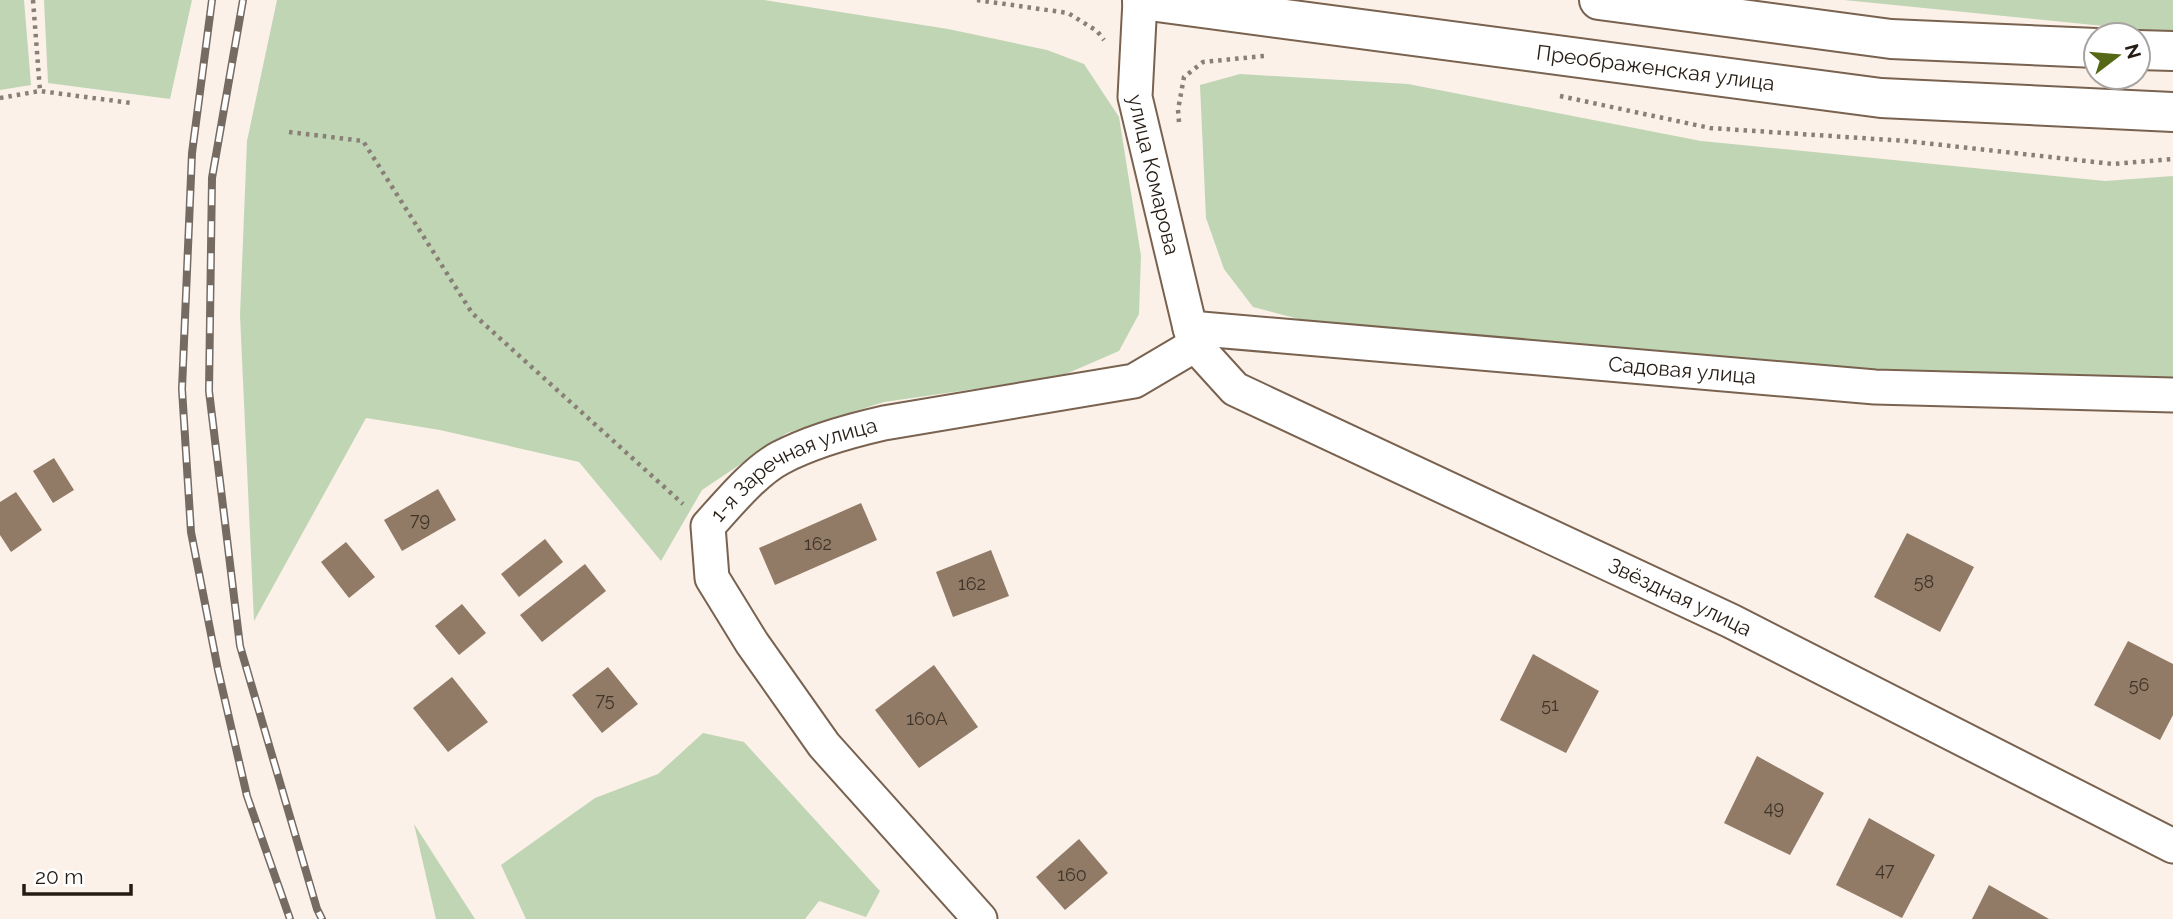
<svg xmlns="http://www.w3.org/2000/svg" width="2173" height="919" font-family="Raleway,sans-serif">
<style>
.green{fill:#bfd5b4}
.building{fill:#917a66}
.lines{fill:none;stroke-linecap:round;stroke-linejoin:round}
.street-casing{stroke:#79624f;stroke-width:37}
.secondary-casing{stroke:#79624f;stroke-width:42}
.path{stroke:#897f77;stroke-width:4.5;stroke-dasharray:3.5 5;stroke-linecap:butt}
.street{stroke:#fff;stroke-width:33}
.secondary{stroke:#fff;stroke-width:38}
.rail-casing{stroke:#756b63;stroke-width:8}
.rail{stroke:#fff;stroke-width:5;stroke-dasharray:16;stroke-linecap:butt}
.labels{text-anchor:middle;stroke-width:5;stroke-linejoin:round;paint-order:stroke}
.number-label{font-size:18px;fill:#403428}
.street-label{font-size:21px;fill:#251c14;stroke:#fff}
</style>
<rect width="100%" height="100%" fill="#fbf1e8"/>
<g class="green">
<polygon points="0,0 24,0 31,85 0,90"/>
<polygon points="44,0 192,0 170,99 48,83"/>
<polygon points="277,0 764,0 948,29 1047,50 1084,64 1119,117 1141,256 1139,314 1119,351 1059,377 884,402 787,433 702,490 661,561 579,462 440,430 366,418 254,621 240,315 247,141"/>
<polygon points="1844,0 2173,0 2173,33"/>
<polygon points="1240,74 1408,84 1701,141 2105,181 2173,176 2173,393 1410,348 1253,307 1224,269 1206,218 1200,85"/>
<polygon points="703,733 744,742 880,891 866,917 819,901 805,919 526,919 501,865 595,798 658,774"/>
<polygon points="414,824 475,919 436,919"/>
</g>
<g class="building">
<polygon points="54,458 74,490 53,503 33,471"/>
<polygon points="438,489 456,520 402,551 384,520"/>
<polygon points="16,492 42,530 11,552 0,535 0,502"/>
<polygon points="861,503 877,540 775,585 759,548"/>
<polygon points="1907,533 1974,567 1940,632 1874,597"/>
<polygon points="545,539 563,562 519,597 501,574"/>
<polygon points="346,542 375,577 349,598 321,562"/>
<polygon points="991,550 1009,596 953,617 936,572"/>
<polygon points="585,564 606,591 542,642 520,615"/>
<polygon points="462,604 486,633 459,655 435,626"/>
<polygon points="2128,641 2173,664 2173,715 2160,740 2094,705"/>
<polygon points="1533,654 1599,691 1566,753 1500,720"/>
<polygon points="934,665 978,727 919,768 875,710"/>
<polygon points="608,667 638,704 602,733 572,695"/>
<polygon points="452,677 488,722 448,752 413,708"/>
<polygon points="1757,756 1824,793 1790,855 1724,823"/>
<polygon points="1869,818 1935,855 1902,918 1836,885"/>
<polygon points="1079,839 1108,873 1065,910 1036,877"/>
<polygon points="1989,885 2049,919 1972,919"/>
</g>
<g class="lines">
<g class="street-casing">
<g id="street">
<path id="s1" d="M1140,0L1135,97L1190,328L1195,345L1235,389L1731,621L2173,846"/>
<path id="s2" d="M1190,328L1875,387L2173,395"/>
<path id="s3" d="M980,919L824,745L752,643L712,578L708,526C727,505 755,471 780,458C812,441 849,431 884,423L1134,381L1195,345"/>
</g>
</g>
<g class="secondary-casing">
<g id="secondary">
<path id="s4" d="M1142,0L1881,98L2173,112"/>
<polyline points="1599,0 1891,39 2096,48"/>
<polyline points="2138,50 2173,51"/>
</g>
</g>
<g class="path">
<polyline points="33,0 40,91"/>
<polyline points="977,0 1068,13 1097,31 1104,40"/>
<polyline points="1560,96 1710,128 1906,141 2113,164 2173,159"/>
<polyline points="0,98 40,91 131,103"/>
<polyline points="1179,122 1178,110 1184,77 1203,62 1264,56"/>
<polyline points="289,132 363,141 472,313 683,504"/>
</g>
<use href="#street" class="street"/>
<use href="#secondary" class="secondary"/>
<g class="rail-casing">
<g id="rail">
<polyline points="212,0 192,153 182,389 191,532 218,670 247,796 290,919"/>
<polyline points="243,0 212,178 209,391 240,646 317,909 322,919"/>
</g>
</g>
<use href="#rail" class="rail"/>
</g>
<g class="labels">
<g class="number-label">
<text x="420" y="526">79</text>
<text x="818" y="550">162</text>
<text x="1924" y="588">58</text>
<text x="972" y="590">162</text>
<text x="2139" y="691">56</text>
<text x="605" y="706">75</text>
<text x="1550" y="711">51</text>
<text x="927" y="725">160А</text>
<text x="1774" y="814">49</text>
<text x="1885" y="876">47</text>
<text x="1072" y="881">160</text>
</g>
<g class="street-label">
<text dy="7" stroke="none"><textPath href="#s4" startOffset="518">Преображенская улица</textPath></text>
<text dy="7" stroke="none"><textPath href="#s1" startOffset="177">улица Комарова</textPath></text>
<text dy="7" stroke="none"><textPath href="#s2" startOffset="494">Садовая улица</textPath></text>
<text dy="7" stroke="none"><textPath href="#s3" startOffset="593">1-я Заречная улица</textPath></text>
<text dy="7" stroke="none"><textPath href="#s1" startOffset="903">Звёздная улица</textPath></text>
</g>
</g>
<g transform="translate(2117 56) rotate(74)"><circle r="33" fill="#ffffff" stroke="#a8a4a1" stroke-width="2"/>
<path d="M0-5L12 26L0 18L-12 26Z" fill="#556815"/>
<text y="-10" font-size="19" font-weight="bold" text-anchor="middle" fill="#251c14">N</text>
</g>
<path d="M24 884v10h107v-10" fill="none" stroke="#251c14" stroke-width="3.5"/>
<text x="35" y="884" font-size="21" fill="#251c14" stroke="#ffffff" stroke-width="5" paint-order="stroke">20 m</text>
</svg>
